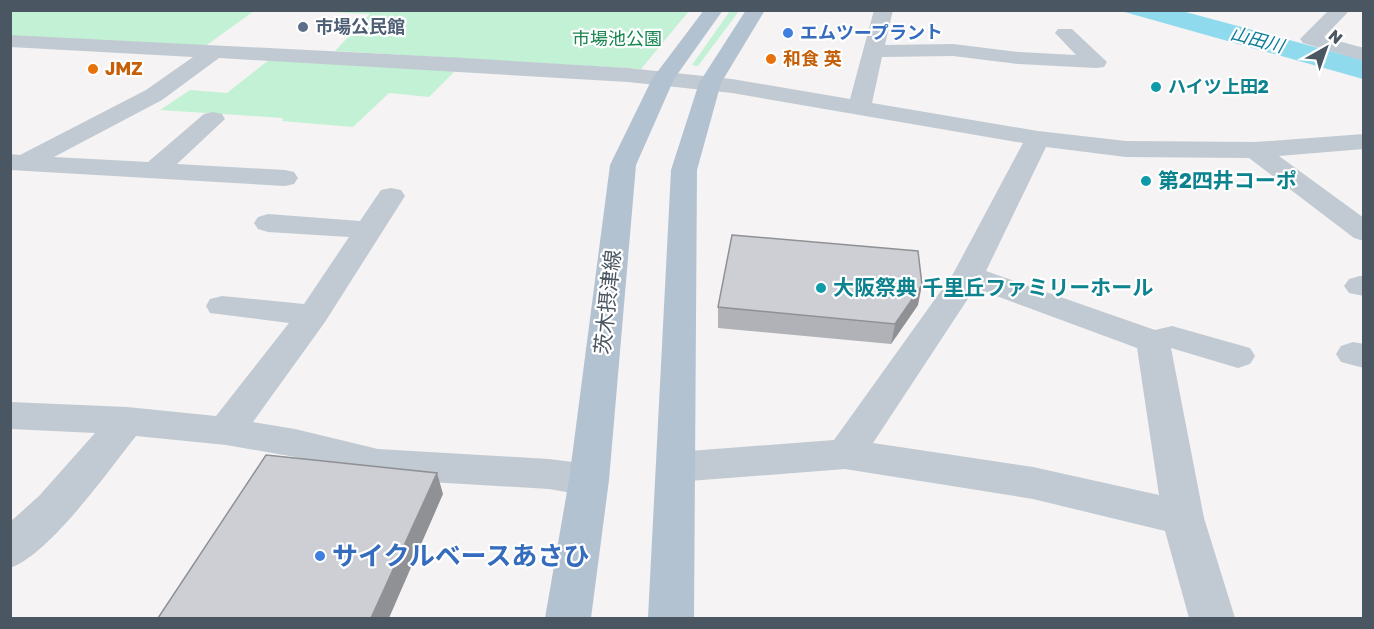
<svg xmlns="http://www.w3.org/2000/svg" width="1374" height="629" font-family="'Golos Text','Noto Sans JP',sans-serif">
<style>
.green{fill:#c3f1d5}
.water{fill:#90daee}
.lines{fill:none;stroke-linecap:round;stroke-linejoin:round}
.street{fill:#c1cad2;fill-rule:evenodd}
.primary{fill:#b3c2d1;fill-rule:evenodd}
.wall{fill:#b0b2b7}
.shaded-wall{fill:#909195}
.building{fill:#cdcfd5;stroke:#909195;stroke-width:1.5}
.service-dot{fill:#5c6f8a;stroke:#fff;stroke-width:2}
.shop-dot{fill:#3f7fe0;stroke:#fff;stroke-width:2}
.food-dot{fill:#e8710a;stroke:#fff;stroke-width:2}
.culture-dot{fill:#0f9aa8;stroke:#fff;stroke-width:2}
.labels{text-anchor:middle;stroke-width:4.5;stroke-linejoin:round;paint-order:stroke}
.far-service-label{font-size:18px;font-weight:bold;fill:#4e5e75;stroke:#fff;text-anchor:start}
.far-shop-label{font-size:18px;font-weight:bold;fill:#366cbe;stroke:#fff;text-anchor:start}
.far-park-label{font-size:18px;fill:#17864f;stroke:#fff}
.far-water-label{font-size:18px;font-style:italic;fill:#0c7c9b;stroke:#fff}
.far-food-label{font-size:18px;font-weight:bold;fill:#c56008;stroke:#fff;text-anchor:start}
.far-culture-label{font-size:18px;font-weight:bold;fill:#0d838f;stroke:#fff;text-anchor:start}
.culture-label{font-size:21px;font-weight:bold;fill:#0d838f;stroke:#fff;text-anchor:start}
.street-label{font-size:21px;fill:#4a5661;stroke:#fff}
.near-shop-label{font-size:26px;font-weight:bold;fill:#366cbe;stroke:#fff;text-anchor:start}
</style>
<rect width="100%" height="100%" fill="#f5f3f3"/>
<g class="green">
<polygon points="10,11 254,11 204,47 11,37"/>
<polygon points="310,11 689,11 641,69 335,51 370,14"/>
<polygon points="730,11 739,11 698,66 692,65"/>
<polygon points="270,59 456,70 429,97 389,93 353,127 282,121 283,118 160,110 190,90 227,93"/>
</g>
<polygon class="water" points="1121,11 1182,11 1363,60 1363,79"/>
<g class="lines">
<g class="street">
<path d="M874,10H893L885,45L953,44L1019,52L1076,55L1055,33L1058,29H1072L1107,62L1104,67L1096,68L1019,64L953,56L882,57L872,103L1038,131L1126,141L1255,142L1364,134V149L1279,156L1364,218V241L1354,238L1249,158L1126,157L1046,147L986,271L1155,330L1172,326L1250,348L1255,356L1250,364L1238,368L1171,348L1204,518L1235,618H1189L1165,531L1033,499L845,469L676,482L662,478L656,467L662,456L676,452L834,440L953,274L1023,143L732,93L628,82L219,58L162,100L54,157L148,162L204,114L213,112L222,114L225,119L177,164L285,170L294,172L298,178L294,184L285,186L10,170V154L20,155L146,90L193,57L10,47V35L465,58L628,68L732,79L850,99ZM975,288L1137,348L1159,495L1033,467L873,443Z"/>
<polygon points="1329,10 1350,10 1324,37 1364,48 1364,61 1303,43 1300,39"/>
<path d="M391,188L401,190L405,196L325,322L253,422L295,429L378,449L549,459L589,464L603,469L609,480L603,491L589,496L549,489L378,479L295,457L226,445L136,436C108,471 50,554 10,568V522L39,496L95,433L10,429V402L127,407L216,416L289,323L210,313L206,306L210,299L222,296L304,304L349,237L268,232L258,229L254,223L258,217L268,214L360,221L381,190Z"/>
<polygon points="1360,276 1364,276 1364,296 1349,293 1344,286 1349,279"/>
<polygon points="1353,342 1364,344 1364,368 1341,362 1336,354 1341,346"/>
</g>
<g class="primary">
<polygon points="704,10 723,10 674,79 636,165 609,480 591,618 545,618 569,480 610,165 652,79"/>
<polygon points="746,10 765,10 721,83 697,170 694,618 648,618 671,170 699,83"/>
</g>
</g>
<polygon class="wall" points="918,305 891,344 718,328 718,307"/>
<g class="shaded-wall">
<polygon points="922,285 918,305 891,344 895,324"/>
<polygon points="437,473 443,494 389,618 371,618"/>
</g>
<g class="building">
<polygon points="732,235 918,251 922,285 895,324 718,307"/>
<polygon points="266,455 437,473 371,618 158,618"/>
</g>
<circle class="service-dot" cx="303" cy="27" r="6"/>
<g class="shop-dot">
<circle cx="788" cy="33" r="6"/>
<circle cx="320" cy="556" r="6"/>
</g>
<g class="food-dot">
<circle cx="771" cy="59" r="6"/>
<circle cx="93" cy="69" r="6"/>
</g>
<g class="culture-dot">
<circle cx="1156" cy="87" r="6"/>
<circle cx="1146" cy="181" r="6"/>
<circle cx="821" cy="288" r="6"/>
</g>
<g class="labels">
<g class="far-service-label">
<text x="315" y="33">市場公民館</text>
</g>
<g class="far-shop-label">
<text x="800" y="39">エムツープラント</text>
</g>
<g class="far-park-label">
<text x="617" y="45">市場池公園</text>
</g>
<g class="far-water-label">
<text transform="translate(1257 40) rotate(15)" y="6">山田川</text>
</g>
<g class="far-food-label">
<text x="783" y="65">和食 英</text>
<text x="105" y="75">JMZ</text>
</g>
<g class="far-culture-label">
<text x="1168" y="93">ハイツ上田2</text>
</g>
<g class="culture-label">
<text x="1158" y="188">第2四井コーポ</text>
<text x="833" y="295">大阪祭典 千里丘ファミリーホール</text>
</g>
<g class="street-label">
<text transform="translate(608 302) rotate(-84)" y="7">茨木摂津線</text>
</g>
<g class="near-shop-label">
<text x="332" y="565">サイクルベースあさひ</text>
</g>
</g>
<rect width="1374" height="629" fill="none" stroke="#4a5661" stroke-width="24"/>
<g transform="translate(1326 48) rotate(40)" stroke="#ffffff" stroke-width="4.5" paint-order="stroke">
<path d="M0-4.5L10 22L0 15L-10 22Z" fill="#4a5661"/>
<text y="-9" font-size="16" font-weight="bold" text-anchor="middle" fill="#4a5661">N</text>
</g>
</svg>
